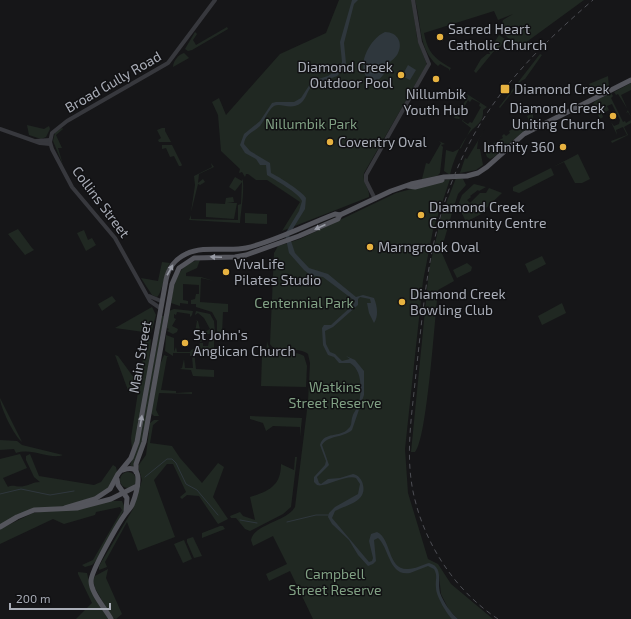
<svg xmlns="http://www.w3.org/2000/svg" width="631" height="619" font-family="'Exo 2',sans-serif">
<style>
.green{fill:#202822}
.water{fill:#2f373d}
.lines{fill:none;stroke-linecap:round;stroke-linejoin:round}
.stream{stroke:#2f373d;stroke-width:1}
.tertiary{stroke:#37383d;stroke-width:4}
.primary{stroke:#54555c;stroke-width:5}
.rail{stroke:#4d4e54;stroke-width:1;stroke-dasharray:5 4;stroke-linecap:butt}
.oneway{fill:#989ba5}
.poi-dot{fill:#e7b240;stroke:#111113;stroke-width:1.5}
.labels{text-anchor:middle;stroke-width:3;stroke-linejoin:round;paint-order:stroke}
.poi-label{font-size:14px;fill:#a9adb7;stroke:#111113;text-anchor:start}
.street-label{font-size:14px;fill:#a9adb7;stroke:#111113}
.park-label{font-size:14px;fill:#81a184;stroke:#111113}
</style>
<rect width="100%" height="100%" fill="#161618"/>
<g class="green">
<path d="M339,0H412L417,38L426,62V66L364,173C362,183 370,188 369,197L282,231L300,202L267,180H256L248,174H246L245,177L242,172L239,173L240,169L221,151L218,115L212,102L219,98L226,115L280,54L326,33Z"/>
<path d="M415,0H584L521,46C511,44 499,32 503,20L513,14L498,20L494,11L424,33C428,53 434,58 451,68L449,71V69L440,64L438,66C418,49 422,25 415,0Z"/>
<polygon points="227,27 228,29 192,50 188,51 185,49 195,32 197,34 193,40 196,45"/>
<polygon points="499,35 505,39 497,52 491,48"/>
<polygon points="492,50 494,51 476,73 474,71 481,59 487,54 490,54 489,51"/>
<path d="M184,53L189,58L173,67C173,61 179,54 184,53Z"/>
<polygon points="540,54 542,55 525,79 521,81 500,108 499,107"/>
<polygon points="608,76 609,88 594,93 589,84"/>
<polygon points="631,83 631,90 621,95 631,117 628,112 626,113 628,110 618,94 616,95 614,92"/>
<polygon points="611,93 613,96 611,98 623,122 625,121 626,123 631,120 631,123 624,127 628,135 612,143 611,141 627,135 623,127 616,130 617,135 611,122 614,126 619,124 620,120 612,104 607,106 609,110 602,114 603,117 600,119 593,104 595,101"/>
<path d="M467,94L487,107L483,110C484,122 477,124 470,132C461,143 453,160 450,175L444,171L446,150L453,152L461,148L471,128L462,121L464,118L463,121L468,124L470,122L472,123L481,107L479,106L480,103L472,99L470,102L468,100L462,111L464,112L463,114L461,113L458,116L460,118L459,119L454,118L468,97Z"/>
<polygon points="533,113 533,119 524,131 494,157 490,159 487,157 483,146 485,148 503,138 502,136 504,134 506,136 510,133 509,131 516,127 517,129 523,127 523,125 529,121 527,116"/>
<polygon points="27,125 44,129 49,126 50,129 46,137 41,139 29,135"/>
<polygon points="62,128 63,129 56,135 62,148 58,148 63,165 53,141 55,132"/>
<polygon points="162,128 165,128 165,131 171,142 159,142 158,140 161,138 157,130"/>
<polygon points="485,129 478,141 477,149 480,149 483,165 476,170 460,173 465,158 467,159"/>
<polygon points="439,141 445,144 441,145 443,147 440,173 437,176 422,179 426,163 429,164 441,143"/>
<polygon points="172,145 182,165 181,166 179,166 174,156 170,157 166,148 162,149 162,145"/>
<polygon points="578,154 590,179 582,183 575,183 564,162 553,167"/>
<polygon points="211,163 214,167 199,174 198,183 203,179 205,182 200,185 198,184 191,212 195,185 194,176 212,167"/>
<polygon points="551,168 554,175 519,193 513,191 513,187"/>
<path d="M235,177L242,181V179L243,181C244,196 241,209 240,223L189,220L191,215V219L238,220V205L241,204L242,182L235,191L229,187Z"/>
<path d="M456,178L463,179L466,185L458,194L454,206L441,251L454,281L438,290C435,315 427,440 415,452H411L429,270L441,217Z"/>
<path d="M450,179L433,230L423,281L405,449L408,493L428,559L438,564L451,584L493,619H458L449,610L441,594L439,576C438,594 442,606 455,619H313L290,571L269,581L266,574L287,564L273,536L253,546L251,540C254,524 286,522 295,507L308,402L310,363L308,354C297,345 277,356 270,344L274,253L278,246L300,239L396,193Z"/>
<polygon points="474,184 486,187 479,191 478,190 470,196 471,197 467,200 470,203 480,193 486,193 489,188 502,193 483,211 483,213 466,222 458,205 462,195"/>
<polygon points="233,197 234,202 227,203 237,203 234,219 206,217 206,203 225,204 226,198"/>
<polygon points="245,213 267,214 267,224 245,223"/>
<polygon points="18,229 32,248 34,250 25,255 8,234"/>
<polygon points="84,230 88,240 92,238 96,245 86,251 77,233"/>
<polygon points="542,256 546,264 529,273 525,264"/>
<path d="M200,260L197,268L186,273V276L201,277L214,281L201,278L200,302L228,304V312H223L222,334H217V321L212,312L196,307V304H191V300L195,299L196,294H199V285L183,284V300L188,301V304L180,303V306L171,303C174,285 177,263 200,260Z"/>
<path d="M162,262L170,263C164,272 163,292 157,297L152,295L141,278L158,281Z"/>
<polygon points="467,263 472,267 471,271 457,278 453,270"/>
<polygon points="112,296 116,301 102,311 98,304"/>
<polygon points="562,303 566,313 542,325 538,316"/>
<polygon points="152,307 156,315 151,333 115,328"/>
<polygon points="174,309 193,311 192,315 190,317 190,314 177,312 176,315 174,314 174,318 176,319 172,326 178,329 177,332 173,334 167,331 169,329 167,328 169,311"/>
<polygon points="196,311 210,314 214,321 215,334 206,334 201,338 203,341 200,342 199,334 194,333 194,336 193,332 195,332 197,321 195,320 198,321 201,334 210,329 204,318 198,313 195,315"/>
<polygon points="162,316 164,316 142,443 133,467 130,465 138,446"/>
<polygon points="166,335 174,338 174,352 176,347 177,352 190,352 191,350 196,348 198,349 200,343 203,343 203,346 208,346 210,337 214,337 214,352 194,352 196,369 214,370 214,377 193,376 191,370 180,369 182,368 184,359 185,368 193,368 192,356 190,356 190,353 173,353 173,356 165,351"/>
<path d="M149,337L151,340C148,375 143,417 132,450L131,438L146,339Z"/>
<path d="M267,341C270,360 292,348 304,356L307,366L306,387L261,386L262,355H266Z"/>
<polygon points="115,355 118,356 137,382 133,393 129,393"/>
<polygon points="164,355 169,357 167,357 161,390 176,391 176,393 192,392 192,394 159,393 156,410 159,416 154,416 151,413 158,370"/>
<path d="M0,398L22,442C14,436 0,407 0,398Z"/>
<polygon points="250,416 302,418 300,437 300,427 273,426 266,431 263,423 250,419"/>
<polygon points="154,420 159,420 153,425 150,443 172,446 180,458 202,483 218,463 224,467 213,497 228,519 218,524 199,496 187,495 182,499 180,497 186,492 173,464 167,464 154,480 175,537 138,551 127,522 105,562 107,567 99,570 99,566 133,509 142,480 138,466 146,455 150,423"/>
<path d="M0,440L17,441L22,445L63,455C50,460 32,447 16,453L14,449L0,450Z"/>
<path d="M20,454L27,468L3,478L8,487C13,484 18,488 24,486C31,485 32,482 40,482L34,477L26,460V456L30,454L39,476L94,485L101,482L113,465L116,467L117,472L109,488L94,497L66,506L41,508L0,526V459Z"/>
<path d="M295,457H297L291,507L283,514L250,531L245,529L236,518H231L230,516L240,512L243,516L255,520L250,497C270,491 281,485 281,464L294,470Z"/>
<circle cx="128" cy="480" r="8"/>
<polygon points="113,501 122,501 125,508 96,561 92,565 85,567 82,565 93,560 122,510 120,507 96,512 95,515 64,524 53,519 0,544 0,529 33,513"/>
<polygon points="220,526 223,526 225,529 202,538 202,533"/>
<polygon points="193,537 202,556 194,558 187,542 187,539"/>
<polygon points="184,540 192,559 183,563 174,544"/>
<polygon points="108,569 106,578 122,614 116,619 112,618 95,588 93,580 95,576"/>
<polygon points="78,572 87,573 90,586 108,619 76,619 92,603 78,574"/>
</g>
<g class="water">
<path d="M352,0H358L354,4L344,43L346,63L345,68L337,76L313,85C307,90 307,98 301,103C290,111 281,102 274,106C268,110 265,120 260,126C254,132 245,134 244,144L250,151L270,163L271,173C278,176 303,192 306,198L305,209L289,235L295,253L309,268L328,274L356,297L363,295L374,298C377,305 379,316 374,323L369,313L367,303H371L370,299L360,297L358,299V305L333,327L325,331L326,344L330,352L335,354L342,361L350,359L346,356L355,360L364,371V395L352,430C343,438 328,435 322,445L329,465L317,477L319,483L321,484L328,479L340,478L353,474C358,475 362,479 363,485C367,502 346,505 335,511L332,518L369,562L372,561L373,558L369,541L371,534L377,532C392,539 387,570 408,569C415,569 422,565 429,563C444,567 437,582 440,593C444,603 450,612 458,619H452C447,614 436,596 436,588C435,580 438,576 434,569L428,566C422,568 416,571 410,573C389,577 389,547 378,538L374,540L376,561L373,564L368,566L358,555L349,540L332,524L328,517L329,513L335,507L358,494L360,484L356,478C347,474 324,488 317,485L314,482V477L325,465L326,461L320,445C324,431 340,438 348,429C352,426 351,422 352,418C353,413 356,410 358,406C362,394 363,370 350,363H339L334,357L328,355L323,345L322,328L324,325H331L354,304L355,301L323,277L310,275L304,270L289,253L285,234L299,211L302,201C299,193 275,180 267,175L266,165H260L256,159L245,153L240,145L244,134L260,121L272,103L276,102H294L301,98L312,81L328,76L340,68L342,62L340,42Z"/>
<path d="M385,32C398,32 404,44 397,55C395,58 392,60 390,62C385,70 383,82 371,81C353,69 370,38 385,32Z"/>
<polygon points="408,65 416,70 410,80 402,76"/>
</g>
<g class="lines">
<g class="stream">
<polyline points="145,477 167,459 172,459 176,463 186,484 197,490 218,515"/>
<polyline points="0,494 21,489 50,495 74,491"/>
<polyline points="240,520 257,523"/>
<polyline points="287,522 316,515 329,515"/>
</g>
<g class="tertiary">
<polyline points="0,129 40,143 50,144"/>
<polyline points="36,141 50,140"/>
<polyline points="375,199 366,181 366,175 429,64 420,42 413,0"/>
<polyline points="149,296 161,301"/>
<polyline points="160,308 150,301 115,238 72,187 52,149 50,142 52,133 67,121 168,63 215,0"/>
</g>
<g class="primary">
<polyline points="408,186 415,187 442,180"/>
<polyline points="136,472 136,464 144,442 172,284 179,268 194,258 235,257 246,255 299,236 338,219 340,215"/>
<polyline points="117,479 118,485 127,498 126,512"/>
<path d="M65,508L95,499L110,489L118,474L131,458L137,442L166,280C168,269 175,259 186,254C204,245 227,252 246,248C276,241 306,225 335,214L340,215L391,191L411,184L444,177L467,176L478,173L487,167L524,134L631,80"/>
<polyline points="0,527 17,517 34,510 77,508 111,499 137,486"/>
<path d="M111,619C105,608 91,593 91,581C91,571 119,522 126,513C128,510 130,509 132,505C136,495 147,461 123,470"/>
</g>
<path class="rail" d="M498,619C457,592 427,548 415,500C404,458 412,415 416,373C426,284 430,212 476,131C506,79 548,39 593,0"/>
</g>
<defs><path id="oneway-solid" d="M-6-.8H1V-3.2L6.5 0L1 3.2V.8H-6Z"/></defs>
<g class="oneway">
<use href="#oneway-solid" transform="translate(320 227) rotate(156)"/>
<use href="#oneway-solid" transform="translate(216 257) rotate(-178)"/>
<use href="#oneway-solid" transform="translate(170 270) rotate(-61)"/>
<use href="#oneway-solid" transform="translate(141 421) rotate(-80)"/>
</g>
<g class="poi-dot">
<circle cx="440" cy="37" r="4"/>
<circle cx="401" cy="75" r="4"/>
<circle cx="436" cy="79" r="4"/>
<rect x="500" y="84" width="10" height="10" rx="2"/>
<circle cx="613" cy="116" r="4"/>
<circle cx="330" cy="142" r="4"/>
<circle cx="563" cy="147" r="4"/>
<circle cx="421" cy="215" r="4"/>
<circle cx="370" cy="247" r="4"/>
<circle cx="226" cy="272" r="4"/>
<circle cx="402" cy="302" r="4"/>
<circle cx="185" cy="343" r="4"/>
</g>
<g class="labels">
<g class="poi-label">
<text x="448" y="34">Sacred Heart<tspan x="448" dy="16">Catholic Church</tspan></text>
<text x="393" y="72" text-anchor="end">Diamond Creek<tspan x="393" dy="16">Outdoor Pool</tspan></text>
<text x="514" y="94">Diamond Creek</text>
<text x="436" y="99" text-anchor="middle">Nillumbik<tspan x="436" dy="16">Youth Hub</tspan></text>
<text x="605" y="113" text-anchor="end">Diamond Creek<tspan x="605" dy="16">Uniting Church</tspan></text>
<text x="338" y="147">Coventry Oval</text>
<text x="555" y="152" text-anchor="end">Infinity 360</text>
<text x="429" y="212">Diamond Creek<tspan x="429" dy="16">Community Centre</tspan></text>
<text x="378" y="252">Marngrook Oval</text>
<text x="234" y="269">VivaLife<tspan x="234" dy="16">Pilates Studio</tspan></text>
<text x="410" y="299">Diamond Creek<tspan x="410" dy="16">Bowling Club</tspan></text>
<text x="193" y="340">St John's<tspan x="193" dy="16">Anglican Church</tspan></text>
</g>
<g class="street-label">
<text transform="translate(113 82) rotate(-30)" y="5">Broad Gully Road</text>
<text transform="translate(101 202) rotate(53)" y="5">Collins Street</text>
<text transform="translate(140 357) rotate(-80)" y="5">Main Street</text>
</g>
<g class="park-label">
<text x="311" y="129">Nillumbik Park</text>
<text x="304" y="308">Centennial Park</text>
<text x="335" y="392">Watkins<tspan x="335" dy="16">Street Reserve</tspan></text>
<text x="335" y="579">Campbell<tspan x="335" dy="16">Street Reserve</tspan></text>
</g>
</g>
<path d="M10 603v6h100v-6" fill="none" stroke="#a9adb7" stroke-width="2"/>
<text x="16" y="603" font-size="12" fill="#a9adb7" stroke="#111113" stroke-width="3" paint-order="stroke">200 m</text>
</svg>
